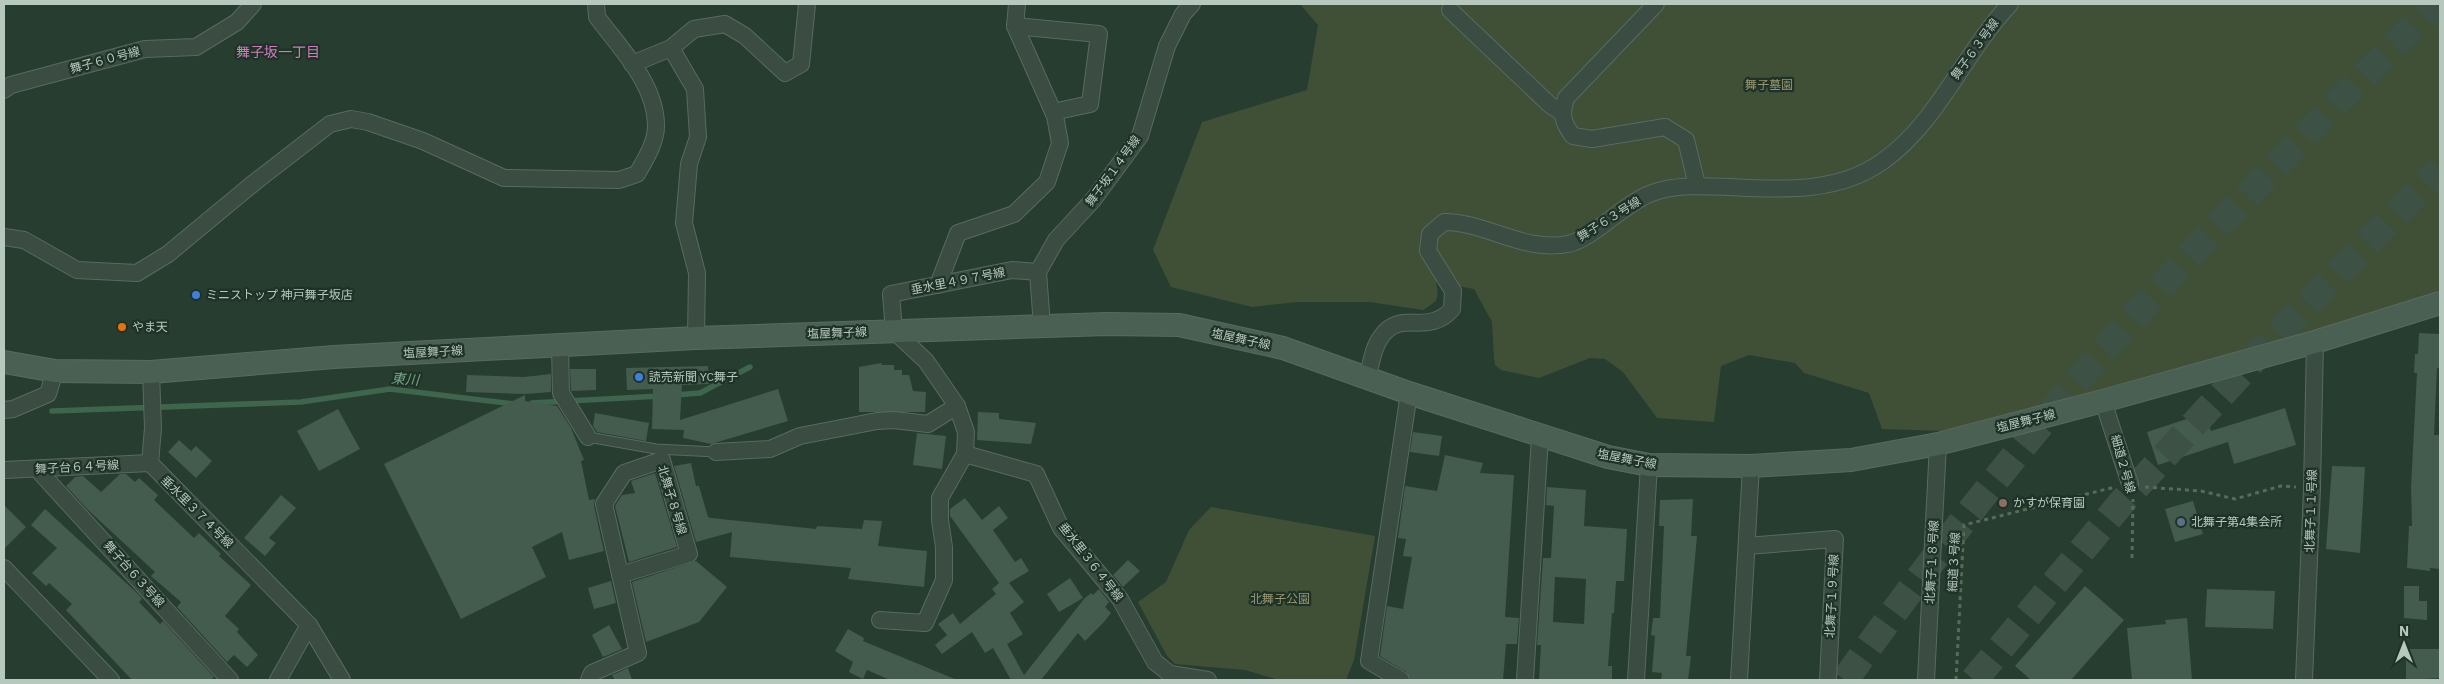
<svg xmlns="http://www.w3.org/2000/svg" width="2444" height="684" font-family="'IBM Plex Sans','Noto Sans JP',sans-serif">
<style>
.green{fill:#405037}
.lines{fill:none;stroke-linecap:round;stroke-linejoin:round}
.stream{stroke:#3e654d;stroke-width:5.5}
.building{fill:#435c4d;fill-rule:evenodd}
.highway-tunnel{stroke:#3d5244;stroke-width:28;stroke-dasharray:28 14;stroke-linecap:butt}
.lane-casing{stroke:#586b60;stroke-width:11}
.street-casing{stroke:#586b60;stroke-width:18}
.secondary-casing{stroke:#586b60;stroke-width:24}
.path{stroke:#596b58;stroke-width:3;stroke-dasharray:4 4;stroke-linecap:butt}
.lane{stroke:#3b4d42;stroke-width:9}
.street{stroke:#3b4d42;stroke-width:16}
.secondary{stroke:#496053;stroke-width:22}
.shop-dot{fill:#3f7fe0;stroke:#1f3227;stroke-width:2}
.food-dot{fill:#e8710a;stroke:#1f3227;stroke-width:2}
.education-dot{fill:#8d6e63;stroke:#1f3227;stroke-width:2}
.service-dot{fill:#5c6f8a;stroke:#1f3227;stroke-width:2}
.labels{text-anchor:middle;stroke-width:4.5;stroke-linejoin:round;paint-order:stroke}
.street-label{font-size:12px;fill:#b7c8be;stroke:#1f3227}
.park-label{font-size:12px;fill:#969770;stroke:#1f3227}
.poi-label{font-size:12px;fill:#b7c8be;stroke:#1f3227;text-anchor:start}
.neighbourhood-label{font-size:14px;fill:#d17cbd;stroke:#1f3227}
.water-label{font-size:14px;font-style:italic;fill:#73a485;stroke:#1f3227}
</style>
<rect width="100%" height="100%" fill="#273d2f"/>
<g class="green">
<path d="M1300,4H2440V296L1997,422L1947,431L1882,429L1869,393L1804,373L1795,363L1749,355L1721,366L1714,422L1657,418L1623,372L1605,359L1590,358L1539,378L1501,370L1495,365L1494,358L1492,322L1474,289L1436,282C1439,300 1439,300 1423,310L1370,302H1297L1252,307L1171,287L1153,250L1202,122L1307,90L1318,25Z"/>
<polygon points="1211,507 1375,536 1354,660 1346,680 1279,680 1245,670 1175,664 1167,656 1138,602 1166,582 1189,530"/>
</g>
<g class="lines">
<g class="stream">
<polyline points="674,395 700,393 750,367"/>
<polyline points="532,403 660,396"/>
<polyline points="52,411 301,402 390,389 515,404"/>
</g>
</g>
<g class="building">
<polygon points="2419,333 2440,334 2440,368 2437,368 2434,435 2440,435 2440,569 2430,568 2430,571 2407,568 2409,526 2412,526 2411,487 2417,373 2414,373 2415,354 2418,354"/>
<polygon points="881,363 882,365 894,365 894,370 902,370 902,375 909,375 913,391 926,392 925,412 859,412 859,367"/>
<polygon points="708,366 709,384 682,385 680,420 778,389 788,421 711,444 683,438 684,430 652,429 653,389 627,390 626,368"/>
<polygon points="570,369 596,369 596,390 571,391"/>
<polygon points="551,374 551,392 525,394 466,392 467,375 524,377"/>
<polygon points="525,395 525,401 557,406 571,428 584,460 581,461 589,500 595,499 594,506 604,551 569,560 562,532 532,547 546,577 461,619 384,464"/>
<polygon points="2285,408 2296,445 2234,464 2228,442 2158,465 2147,432 2205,413 2211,431"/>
<polygon points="338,409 360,449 319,471 297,431"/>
<polygon points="978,412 999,413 999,419 1036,423 1031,444 977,440"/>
<polygon points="595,413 649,423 646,441 597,432 593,426"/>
<polygon points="1413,432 1442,436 1439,456 1410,452"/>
<polygon points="917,433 946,436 942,469 913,465"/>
<polygon points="179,440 191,451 196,446 212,461 196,478 168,452"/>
<polygon points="1445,455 1483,463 1480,473 1514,475 1505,617 1519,618 1517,644 1506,644 1503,680 1411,680 1406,672 1380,656 1387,606 1403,609 1412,557 1403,556 1406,539 1398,538 1405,486 1437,491"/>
<polygon points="691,463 696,486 699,486 708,517 711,518 816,529 817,526 862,529 864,520 882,521 878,546 927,551 924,587 848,579 851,568 730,557 732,532 696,542 674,466"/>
<polygon points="2332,466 2365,467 2360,553 2326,549"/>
<polygon points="655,473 677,547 629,562 615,506 622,495 635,493 631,481"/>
<polygon points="120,474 126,474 135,482 139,478 158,495 154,500 194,538 199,533 221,554 219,556 251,585 225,616 239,629 237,632 258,655 247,667 234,655 227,662 177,607 181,602 151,576 155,572 87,509 66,486 75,477 83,476 101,492"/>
<path d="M1547,487L1586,490L1584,526L1627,529L1624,581H1616L1614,613H1612L1608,666H1612V680H1539L1541,645H1537L1543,558H1551L1554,506L1546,505ZM1555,577L1586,579L1584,624L1553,622Z"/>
<polygon points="281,495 296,508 269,538 276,543 265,556 244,538"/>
<polygon points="965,498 982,520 999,506 1008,518 993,530 1015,562 1021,558 1029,571 1009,583 1024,602 1010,613 1023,634 1007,644 1024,675 1084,599 1091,593 1093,595 1099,589 1109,602 1105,607 1111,613 1104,622 1085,641 1078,633 1041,680 1011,680 993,648 985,653 972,632 942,654 935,645 947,635 938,624 953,613 960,624 996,594 992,589 999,583 950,516 950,509"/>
<polygon points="1693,499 1691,536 1697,536 1686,656 1691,656 1688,680 1661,680 1662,673 1652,672 1655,636 1651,635 1653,618 1660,618 1664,526 1659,526 1660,500"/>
<polygon points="2193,501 2203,534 2175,542 2165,509"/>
<polygon points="4,505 26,527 4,549"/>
<polygon points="45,509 137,593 142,599 139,602 160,624 163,621 214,677 211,680 132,680 66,610 72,604 49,583 46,586 32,573 57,548 31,525"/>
<polygon points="1128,560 1140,571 1123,587 1113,575"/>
<polygon points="696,561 727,587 699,622 646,642 632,582"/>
<polygon points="1070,578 1083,598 1059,612 1047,594"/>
<polygon points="611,581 616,603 594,609 588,588"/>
<polygon points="2085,586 2124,620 2071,680 2031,680 2015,666"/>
<polygon points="2404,586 2419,586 2419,601 2427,601 2427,620 2404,618"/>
<polygon points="2207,589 2275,591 2273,629 2205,627"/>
<polygon points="2187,618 2192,680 2132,680 2127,628 2166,624 2165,620"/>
<polygon points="609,625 622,649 603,657 592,635"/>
<polygon points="848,629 864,638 863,641 957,680 890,680 867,670 863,679 849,672 853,662 835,651"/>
<polygon points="2406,649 2440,649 2440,678 2406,680"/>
<polygon points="628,668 632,680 615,680 612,675"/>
</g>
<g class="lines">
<g class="highway-tunnel">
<path d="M1845,680C1936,551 2035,426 2141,309C2236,204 2336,103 2436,4"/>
<polyline points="1974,680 2123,501 2268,344 2440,169"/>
</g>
<g class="lane-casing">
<polyline id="lane" points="588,437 656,449 716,452"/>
</g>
<g class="street-casing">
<g id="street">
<path d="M1656,4L1566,98C1561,114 1562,122 1573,136L1592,139L1665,127L1686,140L1697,185"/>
<polyline points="1450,10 1550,105 1561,112"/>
<polyline points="1015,26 1099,34 1090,104 1053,112"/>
<polyline points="671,48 695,89 698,137 689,164 684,223 697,273 696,338"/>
<polyline points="632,64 671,48 694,29 725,24 745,36 785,73 801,64 807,4"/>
<polyline points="4,90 11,85 145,49 196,47 237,22 253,4"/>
<path d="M4,237L24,240L77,270L137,273L168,254L255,182L330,124L351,119L368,122L423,141L504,178L619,180L637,174C645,160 657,141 656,124C655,83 620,48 597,17L596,4"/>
<polyline points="1038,272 1056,240 1093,200 1140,136 1167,46 1183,14 1192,4"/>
<polyline points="938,285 958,233 1014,214 1047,182 1060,143 1055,116 1015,26 1017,4"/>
<polyline points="560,346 561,393 588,437"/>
<polyline points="151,372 153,428 150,463 309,625 342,680"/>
<path d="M1367,378C1371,365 1373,347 1381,337C1400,308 1428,337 1452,309L1453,291L1428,251L1430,234L1444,222C1487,222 1524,253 1568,244C1593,239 1624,203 1652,193C1676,184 1705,186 1730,187C1782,190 1839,193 1883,161C1938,122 1964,53 2010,4"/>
<polyline points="2103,401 2130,484"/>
<polyline points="4,410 13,409 48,394 55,371"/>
<polyline points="716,452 770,449 800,436 877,421 894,420 928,424 957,406"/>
<polyline points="965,454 1036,474 1061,528 1120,599 1155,662 1170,674 1208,680"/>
<polyline points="37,469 230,680"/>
<polyline points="4,470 150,463"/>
<polyline points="1747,546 1835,539 1828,680"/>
<polyline points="4,568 111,680"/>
<polyline points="880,620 925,623 944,580 944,547 940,520 940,498 965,454 966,432 957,406 926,361 894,331 891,294 1012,270 1038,272 1042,326"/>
<polyline points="278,680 309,625"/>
<polyline points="589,680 592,673 638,653 604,504 624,473 662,460 689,554 620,575"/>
<polyline points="1401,680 1369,661 1409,393"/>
<polyline points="1525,680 1540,437"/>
<polyline points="1636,680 1649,465"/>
<polyline points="1739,680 1751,466"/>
<polyline points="1926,680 1938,444"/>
<polyline points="2304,680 2312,488 2315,342"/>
</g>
</g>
<g class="secondary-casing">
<polyline id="secondary" points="4,362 55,371 151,372 334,357 696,338 1107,324 1179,325 1283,348 1409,393 1608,457 1649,465 1751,466 1851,460 1938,444 2103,401 2315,342 2440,303"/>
</g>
<g class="path">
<polyline points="2145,487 2201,491 2235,499 2281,486 2296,487"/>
<polyline points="2132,558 2133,499"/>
<polyline points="1956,680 1964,525 2115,487"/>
</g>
<use href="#lane" class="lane"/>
<use href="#street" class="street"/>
<use href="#secondary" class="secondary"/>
</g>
<g class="shop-dot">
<circle cx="196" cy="295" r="5"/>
<circle cx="639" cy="377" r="5"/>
</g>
<circle class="food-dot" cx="122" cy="327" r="5"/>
<circle class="education-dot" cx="2003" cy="503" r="5"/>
<circle class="service-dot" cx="2181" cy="522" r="5"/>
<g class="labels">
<g class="street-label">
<text transform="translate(1975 49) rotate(-54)" y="4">舞子６３号線</text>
<text transform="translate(105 60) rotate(-15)" y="4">舞子６０号線</text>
<text transform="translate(1113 171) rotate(-54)" y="4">舞子坂１４号線</text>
<text transform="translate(1609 219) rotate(-32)" y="4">舞子６３号線</text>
<text transform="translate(958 281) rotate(-11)" y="4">垂水里４９７号線</text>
<text transform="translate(837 333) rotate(-2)" y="4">塩屋舞子線</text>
<text transform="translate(1241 339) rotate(12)" y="4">塩屋舞子線</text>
<text transform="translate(433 352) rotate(-3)" y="4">塩屋舞子線</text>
<text transform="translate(2026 421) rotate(-14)" y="4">塩屋舞子線</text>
<text transform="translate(1627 459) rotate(11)" y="4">塩屋舞子線</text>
<text transform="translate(2123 464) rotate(74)" y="4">細道２号線</text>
<text transform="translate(77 467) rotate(-3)" y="4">舞子台６４号線</text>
<text transform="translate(672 500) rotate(73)" y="4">北舞子８号線</text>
<text transform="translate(2311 511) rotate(-88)" y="4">北舞子１１号線</text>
<text transform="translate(197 512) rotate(45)" y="4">垂水里３７４号線</text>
<text transform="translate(1091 562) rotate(52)" y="4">垂水里３６４号線</text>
<text transform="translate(1932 562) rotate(-87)" y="4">北舞子１８号線</text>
<text transform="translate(1954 562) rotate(-87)" y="4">細道３号線</text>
<text transform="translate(134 574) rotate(48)" y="4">舞子台６３号線</text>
<text transform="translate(1832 596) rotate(-87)" y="4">北舞子１９号線</text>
</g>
<g class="park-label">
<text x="1769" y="89">舞子墓園</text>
<text x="1280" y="603">北舞子公園</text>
</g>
<g class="poi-label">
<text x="206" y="299">ミニストップ 神戸舞子坂店</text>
<text x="132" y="331">やま天</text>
<text x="649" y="381">読売新聞 YC舞子</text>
<text x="2013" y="507">かすが保育園</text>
<text x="2191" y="526">北舞子第4集会所</text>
</g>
<g class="neighbourhood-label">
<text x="278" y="57">舞子坂一丁目</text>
</g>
<g class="water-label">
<text transform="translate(405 379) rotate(4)" y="5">東川</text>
</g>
</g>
<rect width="2444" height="684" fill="none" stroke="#b7c8be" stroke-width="10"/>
<g transform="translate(2404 644)" stroke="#1f3227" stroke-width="4" paint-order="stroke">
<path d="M0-4L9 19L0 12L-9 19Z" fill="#b7c8be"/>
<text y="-8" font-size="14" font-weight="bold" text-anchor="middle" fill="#b7c8be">N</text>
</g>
</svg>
